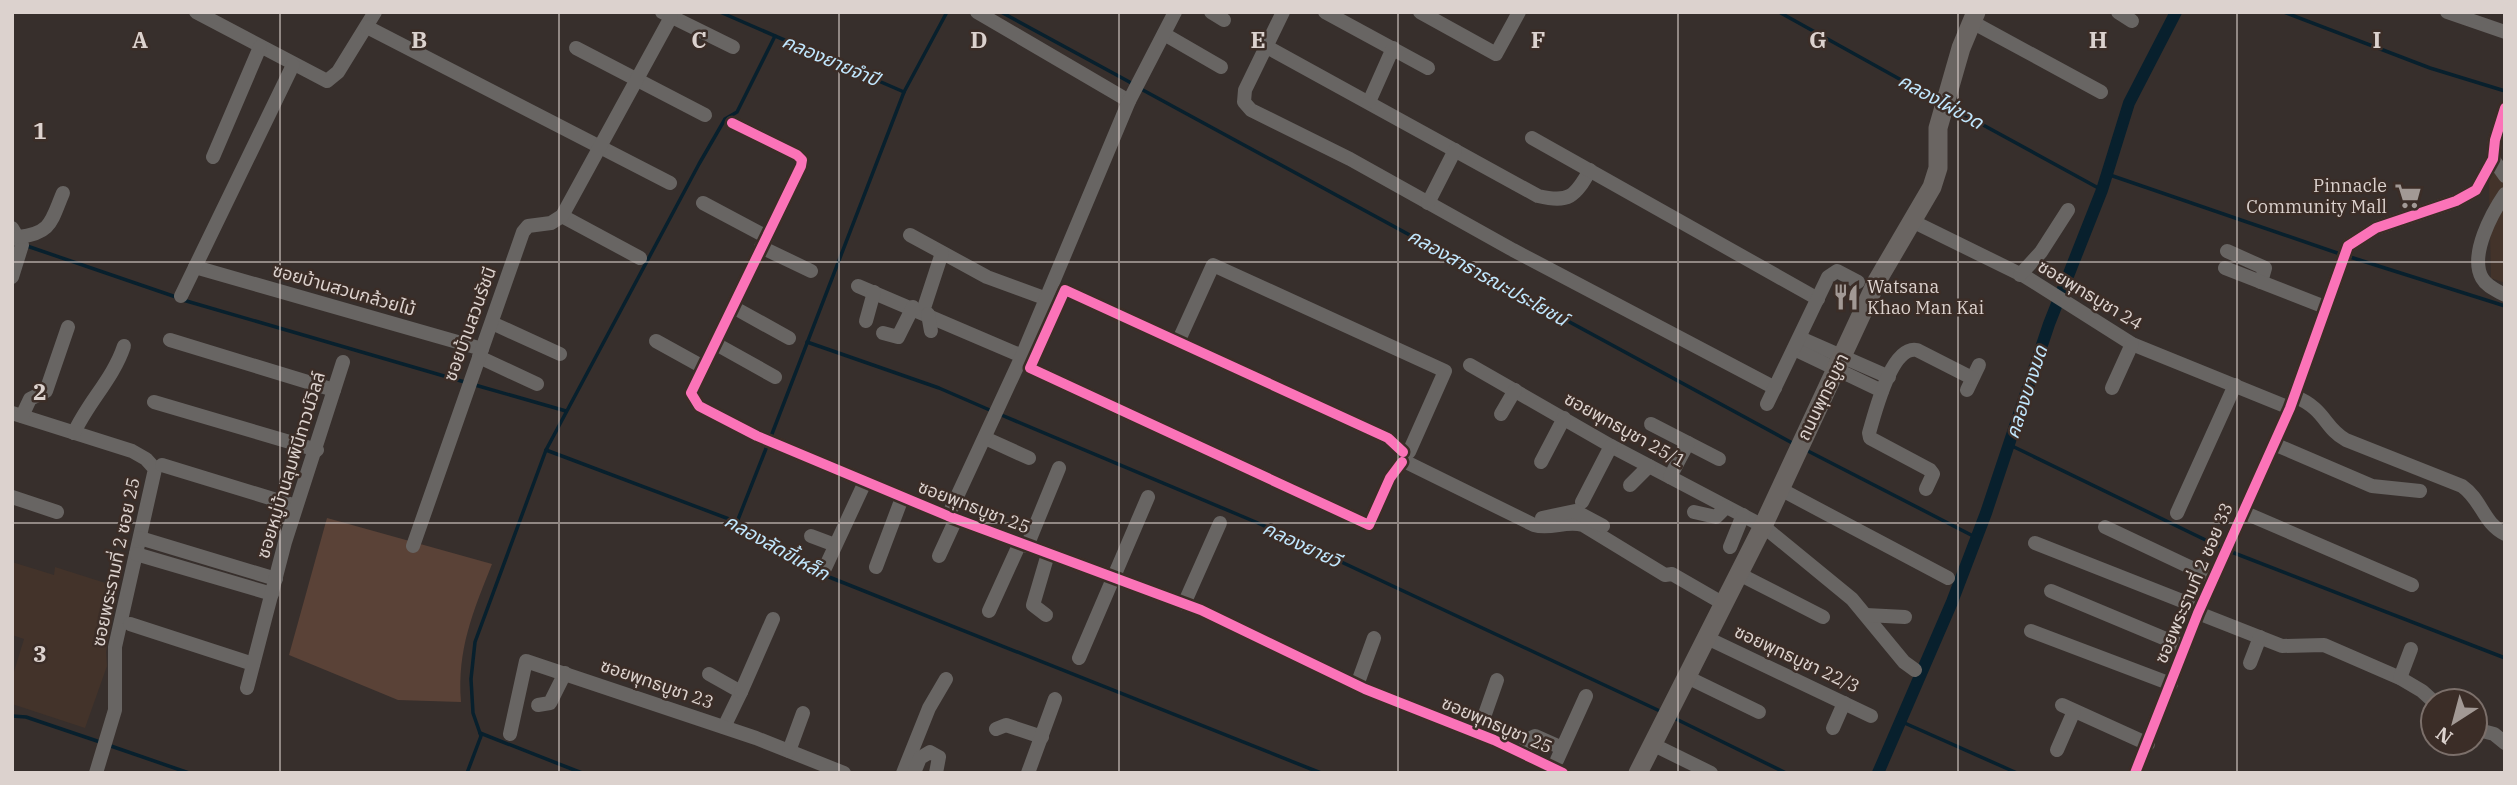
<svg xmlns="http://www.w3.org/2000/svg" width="2517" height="785" font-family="'IBM Plex Serif','Noto Sans Thai',serif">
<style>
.education{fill:#43332a}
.green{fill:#5a4237}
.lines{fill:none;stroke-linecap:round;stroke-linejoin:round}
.stream{stroke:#08202d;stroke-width:3.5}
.canal{stroke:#08202d;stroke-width:12}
.minor{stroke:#686563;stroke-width:14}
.major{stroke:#6a6562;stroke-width:19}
.cycleway-casing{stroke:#3b2d27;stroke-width:15}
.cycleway{stroke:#fb73b8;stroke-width:10}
.grid{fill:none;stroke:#dcd2ce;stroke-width:2;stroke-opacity:0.55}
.labels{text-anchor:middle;stroke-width:5;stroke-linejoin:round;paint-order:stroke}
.poi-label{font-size:18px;fill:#dcd2ce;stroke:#3b2d27;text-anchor:end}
.street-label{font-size:18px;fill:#dcd2ce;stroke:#3b2d27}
.water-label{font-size:19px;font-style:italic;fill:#c1e7fe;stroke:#3b2d27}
.grid-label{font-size:23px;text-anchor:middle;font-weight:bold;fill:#dcd2ce;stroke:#3b2d27;stroke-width:5;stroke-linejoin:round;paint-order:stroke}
</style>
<rect width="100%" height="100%" fill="#372f2c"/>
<g class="education">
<polygon points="2505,163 2505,283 2491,278 2489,182 2494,170"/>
<polygon points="12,562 54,575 55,567 118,587 106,652 107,666 85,728 12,704 12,678 24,639 12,635"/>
</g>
<path class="green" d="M327,518L492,564C473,612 457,649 461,702L398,700L289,655Z"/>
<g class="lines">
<g class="stream">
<polyline points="720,12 904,92"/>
<polyline points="1001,12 1135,85"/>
<polyline points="1779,12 1939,101"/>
<polyline points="2284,12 2430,68 2505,91"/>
<polyline points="1141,89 1796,445"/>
<polyline points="1952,108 2102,190"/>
<polyline points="2107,174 2343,255"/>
<polyline points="27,246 176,297"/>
<polyline points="2350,257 2505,306"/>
<polyline points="183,300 468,383"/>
<polyline points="807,342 939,388 992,411"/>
<polyline points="475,385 566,411"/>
<polyline points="999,414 1258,523 1662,712"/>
<polyline points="770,439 904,92 947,12"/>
<polyline points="2010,445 2222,548"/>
<polyline points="546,450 699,164 725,119 737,112 775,36"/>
<polyline points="1806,450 1977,538"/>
<polyline points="737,522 767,446"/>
<polyline points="2229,551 2505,658"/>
<polyline points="12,716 26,717 100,742"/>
<polyline points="1672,717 1786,773"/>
<polyline points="1900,721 2017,773"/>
<polyline points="480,733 582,773"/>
<polyline points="108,745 189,773"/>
<polyline points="467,773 481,736 473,713 471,679 475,642 546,450 737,522 809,569 1321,773"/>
</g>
<polyline class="canal" points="1878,773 1952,602 1986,513 2049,324 2102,190 2129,103 2176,12"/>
<g class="minor">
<polyline points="196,12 327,81 338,72 375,12"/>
<polyline points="662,12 733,47"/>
<polyline points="977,12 1129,101"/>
<polyline points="1211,12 1224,20"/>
<polyline points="1283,12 1245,90 1244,102 1251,110 1350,159 1513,250 1775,388"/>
<polyline points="1325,12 1428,68"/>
<polyline points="1420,12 1496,54 1519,12"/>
<polyline points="2118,12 2132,21"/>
<polyline points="2447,12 2505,32"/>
<polyline points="1972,22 2101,92"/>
<polyline points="367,27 670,183"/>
<polyline points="1164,34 1221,67"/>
<path d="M1267,47L1538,196C1569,203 1575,197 1590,170"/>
<polyline points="576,48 705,115"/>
<polyline points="1369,102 1393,48"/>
<polyline points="732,123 797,155 802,160 801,166 691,393 699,406 757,436 948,516 1201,610 1365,689 1494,740 1563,773"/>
<polyline points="1532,138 1818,299"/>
<polyline points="213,157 260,47"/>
<polyline points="2493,159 2505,176"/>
<path d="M2505,194C2492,213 2469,255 2482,278C2487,287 2496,290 2505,295"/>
<polyline points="703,203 767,237"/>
<polyline points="1428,203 1455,150"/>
<polyline points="562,216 640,258"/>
<polyline points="1912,221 2026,277 2132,344 2290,408"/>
<polyline points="12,228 22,245 12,277"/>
<polyline points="910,235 987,277 1047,299"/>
<path d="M19,237C52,233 51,221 63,193"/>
<polyline points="761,247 811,271"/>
<polyline points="2227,251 2265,268 2261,282"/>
<polyline points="195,267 482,349"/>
<polyline points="2225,268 2325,307"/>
<polyline points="2020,275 2041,252 2068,210"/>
<polyline points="858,286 1022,356"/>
<polyline points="181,296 293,65"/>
<polyline points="733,307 789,338"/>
<polyline points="923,311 942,253"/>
<polyline points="928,314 931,331"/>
<polyline points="866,321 874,292"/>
<polyline points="492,323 560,354"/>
<polyline points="883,333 898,337 913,307"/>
<polyline points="1800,338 1889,377"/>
<polyline points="170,340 334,390"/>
<polyline points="656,341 703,367"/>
<polyline points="1178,342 1213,265 1445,371 1409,452"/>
<polyline points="716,344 775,377"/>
<polyline points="1794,349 1882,391"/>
<polyline points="479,357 537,384"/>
<polyline points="1470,365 1611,446 1763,526 1852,599 1904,662 1915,670"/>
<polyline points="2112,388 2132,344"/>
<polyline points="1967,390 1979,365"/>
<path d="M2294,396C2327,410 2323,427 2346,440L2462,486C2482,500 2483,523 2505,534"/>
<polyline points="154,402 317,450"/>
<polyline points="1767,404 1828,277 1837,271 1858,282"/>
<polyline points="12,413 132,451 146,459 155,469 115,647 115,710 96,773"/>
<polyline points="1501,414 1515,390"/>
<polyline points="22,416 30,399 46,391 68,327"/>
<polyline points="1651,424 1719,459"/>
<path d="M74,433C88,402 113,379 124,346"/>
<polyline points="985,438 1029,458"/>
<polyline points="2274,444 2372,486 2420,491"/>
<polyline points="1402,462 1390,478 1369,525 1030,368 1065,290 1388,438 1403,452"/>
<polyline points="1541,462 1564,418"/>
<path d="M1408,463L1534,525C1551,530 1566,520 1583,525L1665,575L1672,574L1724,604"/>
<polyline points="162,465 296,506"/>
<polyline points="1670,477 1688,443"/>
<polyline points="1630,485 1649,466"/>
<polyline points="1780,489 1948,578"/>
<path d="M1926,489L1933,474L1930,470L1870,438L1869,433C1875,413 1891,345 1917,350L1972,378"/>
<polyline points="12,497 57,512"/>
<polyline points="1582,502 1611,446"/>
<polyline points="1694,512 1716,517 1726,507"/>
<polyline points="2243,512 2412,585"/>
<polyline points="2177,513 2235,385"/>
<polyline points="948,516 1022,356 1129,101 1175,12"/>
<polyline points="1542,518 1575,511 1603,526"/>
<polyline points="2105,527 2213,578"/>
<polyline points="811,536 835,545"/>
<polyline points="140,538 276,579"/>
<polyline points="2035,543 2200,608"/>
<polyline points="413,546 523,232 528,226 551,223 562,216 671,17"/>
<polyline points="1027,546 1059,468"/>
<polyline points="1730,547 1743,515"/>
<polyline points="136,554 272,594"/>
<polyline points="939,556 956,519"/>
<polyline points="876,567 902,498"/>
<polyline points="825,568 865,482"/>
<polyline points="1739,574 1823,617"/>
<polyline points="2051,591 2185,647"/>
<polyline points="1184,604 1220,523"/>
<polyline points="989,611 1020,543"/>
<polyline points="2198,613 2282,646 2324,645 2400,678 2422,691 2433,701"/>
<polyline points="1046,615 1033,605 1048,554"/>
<polyline points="1866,615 1905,617"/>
<polyline points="130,624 253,664"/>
<polyline points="2031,631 2171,684"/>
<polyline points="1707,638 1871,716"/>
<polyline points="1079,658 1148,497"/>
<polyline points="2250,663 2260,637"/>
<polyline points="709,674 741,692 724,727"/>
<polyline points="1689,678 1759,712"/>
<polyline points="2400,678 2411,649"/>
<polyline points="1357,685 1374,638"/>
<polyline points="247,688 285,542 343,362"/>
<polyline points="741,692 773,619"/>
<polyline points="538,705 550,703 565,673"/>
<polyline points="2062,705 2148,744"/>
<polyline points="1833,728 1844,703"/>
<polyline points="996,729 1006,725 1042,737"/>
<polyline points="2475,729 2494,734 2505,743"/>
<polyline points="510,734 526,661 756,738 844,773"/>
<polyline points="1478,734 1497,680"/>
<polyline points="1654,745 1711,773"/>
<polyline points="2057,750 2074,711"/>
<polyline points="789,751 803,713"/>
<polyline points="1522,753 1531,738 1535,736 1562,748"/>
<polyline points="1557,760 1586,696"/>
<polyline points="903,773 929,708 946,679"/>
<polyline points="914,773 920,758 930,752 939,757 936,773"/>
<polyline points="1028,773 1055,699"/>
<polyline points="2135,773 2198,613 2290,408 2348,246 2376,228 2456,201 2476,190 2493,159 2495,140 2505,108"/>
</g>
<polyline class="major" points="1638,773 1763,526 1877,281 1932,187 1938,168 1938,128 1961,48 1976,12"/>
<g class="cycleway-casing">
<g id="cycleway">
<polyline points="732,123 797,155 802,160 801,166 691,393 699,406 757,436 948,516 1201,610 1365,689 1494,740 1563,773"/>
<polyline points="1402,462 1390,478 1369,525 1030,368 1065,290 1388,438 1403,452"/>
<polyline points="2135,773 2198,613 2290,408 2348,246 2376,228 2456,201 2476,190 2493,159 2495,140 2505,108"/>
</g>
</g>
<use href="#cycleway" class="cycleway"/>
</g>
<path class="grid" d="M280,12V773M559,12V773M839,12V773M1119,12V773M1398,12V773M1678,12V773M1958,12V773M2237,12V773M12,262H2505M12,523H2505"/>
<defs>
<g id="supermarket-bare" transform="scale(2.1)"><path d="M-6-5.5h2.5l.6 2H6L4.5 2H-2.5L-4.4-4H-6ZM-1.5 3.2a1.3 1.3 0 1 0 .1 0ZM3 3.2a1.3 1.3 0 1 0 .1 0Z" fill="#a29995" stroke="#3b2d27" stroke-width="2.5" paint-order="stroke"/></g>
<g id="restaurant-bare" transform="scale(2.1)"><path d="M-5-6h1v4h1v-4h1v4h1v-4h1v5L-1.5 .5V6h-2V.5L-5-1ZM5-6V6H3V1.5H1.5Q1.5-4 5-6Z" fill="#a29995" stroke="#3b2d27" stroke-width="2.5" paint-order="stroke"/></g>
</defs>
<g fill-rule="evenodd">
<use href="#supermarket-bare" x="2408" y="196"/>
<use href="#restaurant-bare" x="1846" y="297"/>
</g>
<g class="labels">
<g class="poi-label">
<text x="2387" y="192">Pinnacle<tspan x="2387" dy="21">Community Mall</tspan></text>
<text x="1867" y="293" text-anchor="start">Watsana<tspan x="1867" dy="21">Khao Man Kai</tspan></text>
</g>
<g class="street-label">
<text transform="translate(344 290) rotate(16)" y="6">ซอยบ้านสวนกล้วยไม้</text>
<text transform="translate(2090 295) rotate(31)" y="6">ซอยพุทธบูชา 24</text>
<text transform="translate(470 324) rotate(-70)" y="6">ซอยบ้านสวนรัชนี</text>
<text transform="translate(1823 397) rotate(-64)" y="6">ถนนพุทธบูชา</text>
<text transform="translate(1625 430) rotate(29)" y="6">ซอยพุทธบูชา 25/1</text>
<text transform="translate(291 465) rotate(-73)" y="6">ซอยหมู่บ้านลุมพินีทาวน์วิลล์</text>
<text transform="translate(974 507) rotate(21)" y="6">ซอยพุทธบูชา 25</text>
<text transform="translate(116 562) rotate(-78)" y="6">ซอยพระรามที่ 2 ซอย 25</text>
<text transform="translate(2194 583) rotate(-67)" y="6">ซอยพระรามที่ 2 ซอย 33</text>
<text transform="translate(1797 659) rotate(25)" y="6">ซอยพุทธบูชา 22/3</text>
<text transform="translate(657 684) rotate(19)" y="6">ซอยพุทธบูชา 23</text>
<text transform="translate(1497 725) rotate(23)" y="6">ซอยพุทธบูชา 25</text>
</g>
<g class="water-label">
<text transform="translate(831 60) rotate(23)" y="7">คลองยายจำปี</text>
<text transform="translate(1941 101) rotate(29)" y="7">คลองไผ่ขวด</text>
<text transform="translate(1488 277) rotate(29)" y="7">คลองสาธารณะประโยชน์</text>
<text transform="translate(2026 392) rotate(-72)" y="7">คลองบางมด</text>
<text transform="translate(1302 544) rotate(25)" y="7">คลองยายวี</text>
<text transform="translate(777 547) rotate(29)" y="7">คลองลัดขี้เหล็ก</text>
</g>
</g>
<g class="grid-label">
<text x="140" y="48">A</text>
<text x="419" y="48">B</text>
<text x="699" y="48">C</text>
<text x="979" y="48">D</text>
<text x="1258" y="48">E</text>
<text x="1538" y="48">F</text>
<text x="1818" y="48">G</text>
<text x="2098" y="48">H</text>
<text x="2377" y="48">I</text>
<text x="40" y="139">1</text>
<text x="40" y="400">2</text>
<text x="40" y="662">3</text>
</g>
<rect width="2517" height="785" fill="none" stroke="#dcd2ce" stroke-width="28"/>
<g transform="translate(2454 722) rotate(216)"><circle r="33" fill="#3b2d27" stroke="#7b6f6a" stroke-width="2"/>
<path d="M0-5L12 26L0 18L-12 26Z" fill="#a29995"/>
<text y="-10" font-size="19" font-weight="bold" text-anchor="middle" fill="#dcd2ce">N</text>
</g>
</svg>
